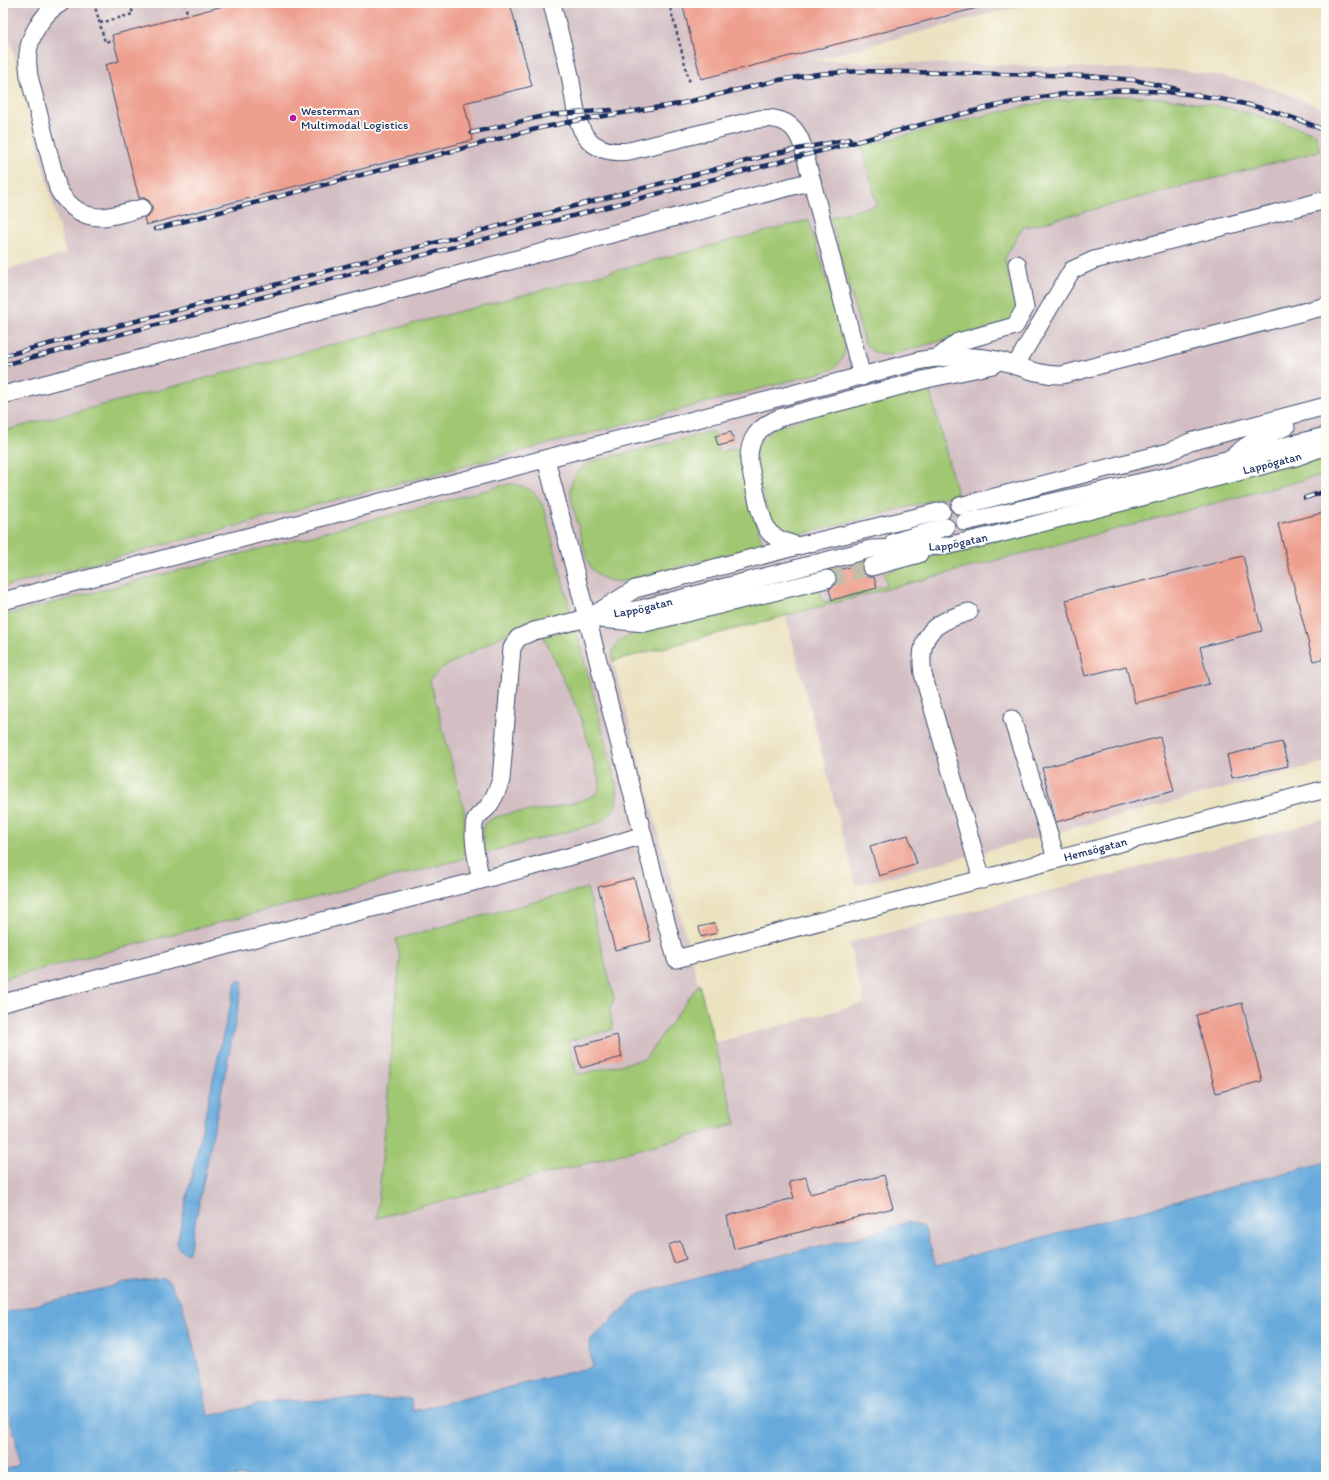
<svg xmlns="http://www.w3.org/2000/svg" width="1329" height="1480" font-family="Itim,sans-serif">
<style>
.industrial{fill:#d2bec3}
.green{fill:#a0c772;stroke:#5e7b68}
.water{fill:#68aadc;stroke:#426c9d}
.building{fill:#ee9f8e}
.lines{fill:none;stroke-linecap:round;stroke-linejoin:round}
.minor-tunnel{stroke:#c1beac;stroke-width:17;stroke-dasharray:17 8;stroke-linecap:butt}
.minor-casing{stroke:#3a4a6d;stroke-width:19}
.path{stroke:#3a4a6d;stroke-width:2.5;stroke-dasharray:3 3;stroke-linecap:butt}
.minor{stroke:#fff;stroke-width:17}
.rail-casing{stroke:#1b2f5e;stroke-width:4.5}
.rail{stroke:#fdfcf7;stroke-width:3;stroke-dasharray:9;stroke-linecap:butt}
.poi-dot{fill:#b5179e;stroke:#fdfcf7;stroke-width:1.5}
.labels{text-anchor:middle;stroke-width:3.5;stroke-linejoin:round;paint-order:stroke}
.poi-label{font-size:12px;fill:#1b2f5e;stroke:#fdfcf7;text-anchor:start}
.street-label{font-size:12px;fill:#1b2f5e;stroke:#fdfcf7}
</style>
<rect width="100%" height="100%" fill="#fdfcf7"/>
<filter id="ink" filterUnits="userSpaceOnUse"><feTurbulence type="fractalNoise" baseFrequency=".025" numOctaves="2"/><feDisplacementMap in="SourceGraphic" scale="8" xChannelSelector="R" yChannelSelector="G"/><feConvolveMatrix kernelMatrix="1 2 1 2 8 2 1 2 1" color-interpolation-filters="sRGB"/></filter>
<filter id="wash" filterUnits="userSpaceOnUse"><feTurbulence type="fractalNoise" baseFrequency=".012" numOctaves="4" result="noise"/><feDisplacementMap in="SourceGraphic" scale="16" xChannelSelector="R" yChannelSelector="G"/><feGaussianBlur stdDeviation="0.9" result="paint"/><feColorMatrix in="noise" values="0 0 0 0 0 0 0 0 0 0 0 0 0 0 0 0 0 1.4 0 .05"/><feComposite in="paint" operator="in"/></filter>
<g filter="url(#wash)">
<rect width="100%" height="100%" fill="#ebe2c0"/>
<g class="industrial">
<polygon points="3,3 1032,3 813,60 1180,70 1221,76 1254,83 1291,95 1325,110 1321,120 1326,123 1326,762 856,885 786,616 613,661 714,1043 864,1003 849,943 1326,819 1326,1162 935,1265 924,1227 908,1222 861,1237 793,1252 639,1294 592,1367 412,1411 411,1399 275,1401 208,1416 202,1378 163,1278 134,1281 3,1313 3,271 66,254 3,13"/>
<polygon points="3,1395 16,1439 19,1463 15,1467 3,1470"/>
</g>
<g class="green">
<path d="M1127,96C1145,97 1162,98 1179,100C1226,105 1271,119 1315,133L1320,151L1022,228L1005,258L1007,273L1018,309L1008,323L889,355C877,356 870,351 864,341L830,217L877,205L862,146L1016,108L1046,102L1084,98Z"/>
<path d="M809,220L845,342C846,355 842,363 831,370L3,587V431Z"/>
<path d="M928,384L957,494L796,536C786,532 777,529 770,519L754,463L757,445L775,427Z"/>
<path d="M714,431L719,452L735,448L741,452L758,530L762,540L766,544L625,581C608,583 594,577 587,560C584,547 580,534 577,521C570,495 563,478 591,462Z"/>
<path d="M1326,453V474L613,661C610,644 622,638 635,633L819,586L823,602L887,585L884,573L944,553Z"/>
<path d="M509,484C530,485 537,493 545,511L570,610L566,616L522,628L508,633L442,668L430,680L465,814C463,822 465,828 466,836C467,844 465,851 463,859L3,979V616Z"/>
<path d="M571,630L577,632L617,787C618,806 615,813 599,823L486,853L482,831L485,823L493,818L511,813L549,809L589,798L597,793L600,784L580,715L543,635Z"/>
<polygon points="587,888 614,999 610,1010 613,1029 568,1041 577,1075 645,1059 699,984 736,1124 377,1218 400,958 396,939"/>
</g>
<g class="water">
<polygon points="239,980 242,981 243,984 190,1248 189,1252 186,1254 179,1249 177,1243 220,1048 236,982"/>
<polygon points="1326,1162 1326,1477 3,1477 3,1470 15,1467 19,1463 16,1439 3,1395 3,1313 134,1281 163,1278 169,1282 182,1304 202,1378 208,1416 275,1401 411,1399 413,1411 592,1367 589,1341 639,1294 793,1252 861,1237 908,1222 924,1227 936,1265"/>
</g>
<g id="blocks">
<g class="building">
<polygon points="235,3 510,3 532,86 464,103 473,140 146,225 144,218 149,215 152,211 152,206 149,201 144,198 139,198 105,65 119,61 112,35"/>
<polygon points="682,3 980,3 981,7 701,79"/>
<polygon points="731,432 734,442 718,446 715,436"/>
<polygon points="1326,512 1326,658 1313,661 1278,524"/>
<polygon points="1243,556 1262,631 1200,647 1209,684 1135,703 1126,666 1085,676 1066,600"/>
<polygon points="862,564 861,569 864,574 868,577 874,577 877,588 832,600 829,589 834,586 837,581 837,577 833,571"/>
<polygon points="1160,737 1174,791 1056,822 1042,768"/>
<polygon points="1282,742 1288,766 1232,778 1227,755"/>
<polygon points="908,835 917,864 879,876 870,846"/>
<polygon points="634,878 651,941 615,950 598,887"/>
<polygon points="715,923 717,933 701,937 699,927"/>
<polygon points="1242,1003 1262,1081 1216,1093 1196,1015"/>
<polygon points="617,1035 622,1057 581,1068 575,1047"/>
<polygon points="884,1175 893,1208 734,1249 727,1216 794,1198 789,1182 806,1177 810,1194"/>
<polygon points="680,1241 686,1259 674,1263 668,1245"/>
</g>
</g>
</g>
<g filter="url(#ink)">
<use href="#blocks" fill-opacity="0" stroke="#3a4a6d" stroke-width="1"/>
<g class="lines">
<polyline class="minor-tunnel" points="827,579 871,567"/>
<g class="minor-casing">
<g id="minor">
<path d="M61,3C44,12 29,35 28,54C27,61 28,68 29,76L58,189C62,197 67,202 74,208C96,225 117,214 142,208"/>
<path d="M552,3C557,26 564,48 569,71C574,91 574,123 587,138C598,151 613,153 629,151L759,119C782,116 796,124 803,147L862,377"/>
<polyline points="938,358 958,342 1015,326 1025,308 1017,264"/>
<polyline points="1015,366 1072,270 1094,260 1326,200"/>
<polyline points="3,395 812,181"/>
<path d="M1236,454C1251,441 1267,433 1286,427"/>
<path id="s1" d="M546,459L643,835L676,959L1326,789"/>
<polyline points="960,506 1169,452 1190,442 1326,406"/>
<polyline points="965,522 1177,474 1201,466 1326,436"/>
<polyline points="894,542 946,527"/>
<path d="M798,546C789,543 777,540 770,533C760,523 753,478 749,462C748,438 759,427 779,418L927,379L993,365"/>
<polyline points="871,567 919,554"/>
<path d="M3,601L922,360C949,356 979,355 1005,362C1024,368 1042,376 1062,375L1326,306"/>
<path d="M969,612C934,622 917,634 923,674L982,880"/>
<polyline points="595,614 635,589 798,546 942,511"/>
<path id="s2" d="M588,618L641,609L871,549L946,546L995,535L1296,457L1326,446"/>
<polyline points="1012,719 1049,834 1056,859"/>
<path d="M481,880C478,867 470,831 476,819C478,815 484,811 487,808C494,799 497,791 501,780L512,648L518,638L534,631L588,618L645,623L827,579"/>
<polyline points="3,1003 481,880 598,849 643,835"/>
</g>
</g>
<g class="path">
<polyline points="94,3 105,42 113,40"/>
<polyline points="184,3 188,15"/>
<polyline points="669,3 690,83"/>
<polyline points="100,23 133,14 130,3"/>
</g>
<use href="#minor" class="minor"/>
<g class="rail-casing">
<g id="rail">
<polyline points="471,133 548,115 611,110"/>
<polyline points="155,229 540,128 579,120 679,104 779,80 818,74 860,71 1088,76 1134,80 1177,89"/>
<polyline points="3,356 777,153 850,139"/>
<path d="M3,365L905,129C948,118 991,105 1035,98C1131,82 1236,91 1326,131"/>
<polyline points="1305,498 1326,491"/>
</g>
</g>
<use href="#rail" class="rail"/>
</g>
</g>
<circle class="poi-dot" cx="293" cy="118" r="4"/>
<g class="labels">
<g class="poi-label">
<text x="301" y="115">Westerman<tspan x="301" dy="14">Multimodal Logistics</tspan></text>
</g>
<g class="street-label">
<text dy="4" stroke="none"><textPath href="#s2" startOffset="703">Lappögatan</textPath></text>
<text dy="4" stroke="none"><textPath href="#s2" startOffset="379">Lappögatan</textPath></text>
<text dy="4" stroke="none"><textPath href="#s2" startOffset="56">Lappögatan</textPath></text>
<text dy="4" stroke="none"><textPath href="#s1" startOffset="950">Hemsögatan</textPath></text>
</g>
</g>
<rect width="1329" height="1480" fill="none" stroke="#fdfcf7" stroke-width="16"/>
</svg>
